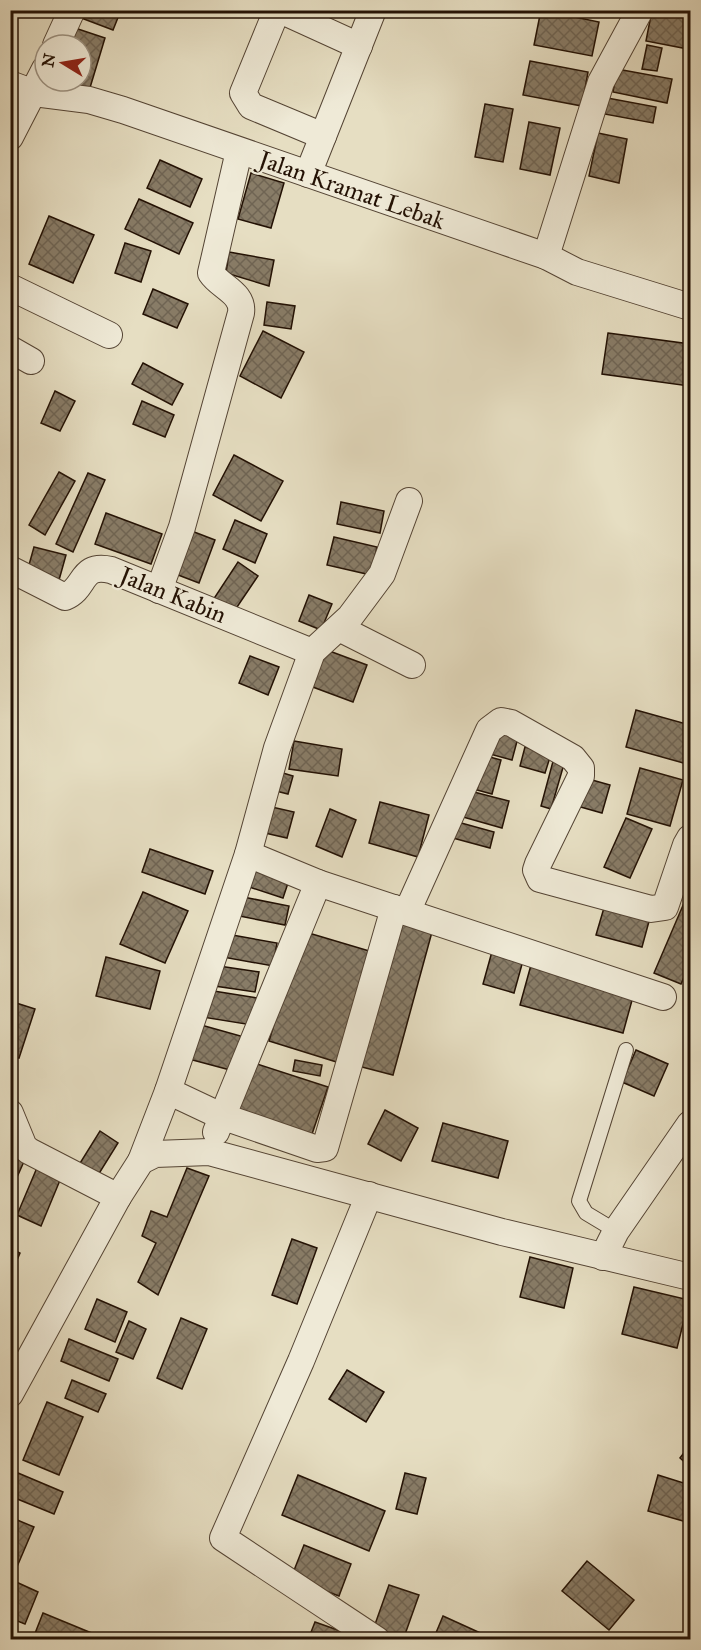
<svg xmlns="http://www.w3.org/2000/svg" width="701" height="1650" font-family="'IM FELL Great Primer',serif">
<style>
.building{fill:url(#building-cross-hatch);stroke:#231104;stroke-width:1.5}
.lines{fill:none;stroke-linecap:round;stroke-linejoin:round}
.service-casing{stroke:#544434;stroke-width:16}
.minor-casing{stroke:#544434;stroke-width:28}
.service{stroke:#efead7;stroke-width:14}
.minor{stroke:#efead7;stroke-width:26}
.labels{text-anchor:middle;stroke-width:4.5;stroke-linejoin:round;paint-order:stroke}
.street-label{font-size:24px;fill:#231104;stroke:#efead7}
</style>
<defs>
<pattern id="building-cross-hatch" width="8" height="8" patternUnits="userSpaceOnUse" patternTransform="scale(1.5)"><rect width="8" height="8" fill="#887c67"/><path d="M0 0l8 8M0 8l8-8" fill="none" stroke="#6f6453"/></pattern>
</defs>
<rect width="100%" height="100%" fill="#e6dec2"/>
<filter id="stains"><feTurbulence type="fractalNoise" baseFrequency=".00333" numOctaves="4"/><feColorMatrix values="0 0 0 0 .2 0 0 0 0 .09 0 0 0 0 .02 0 0 0 .5 -.17"/></filter>
<radialGradient id="worn" r=".72"><stop offset=".6" stop-color="#630" stop-opacity="0"/><stop offset="1" stop-color="#630" stop-opacity=".3"/></radialGradient>
<g class="building">
<polygon points="78,10 121,10 113,30 76,16"/>
<polygon points="541,10 599,22 592,56 534,45"/>
<polygon points="652,10 690,12 688,49 646,41"/>
<polygon points="72,27 105,38 89,91 57,81 81,81 81,45 67,45"/>
<polygon points="647,45 662,48 657,71 642,69"/>
<polygon points="530,61 588,72 582,106 523,95"/>
<polygon points="617,69 672,79 667,103 613,92"/>
<polygon points="602,97 656,107 653,123 599,113"/>
<polygon points="485,104 513,109 503,162 475,157"/>
<polygon points="529,122 560,128 550,175 520,169"/>
<polygon points="598,133 627,139 619,183 589,176"/>
<polygon points="160,160 202,179 190,207 147,188"/>
<polygon points="251,173 284,183 271,228 238,219"/>
<polygon points="139,199 193,223 179,254 125,229"/>
<polygon points="49,216 94,235 73,283 29,264"/>
<polygon points="125,243 151,251 141,282 115,273"/>
<polygon points="229,252 274,260 269,286 226,273"/>
<polygon points="153,289 188,304 177,328 143,314"/>
<polygon points="267,302 295,306 291,329 264,325"/>
<polygon points="263,331 304,352 281,398 240,376"/>
<polygon points="608,333 690,344 689,386 602,374"/>
<polygon points="143,363 183,384 172,405 132,384"/>
<polygon points="55,391 75,401 60,431 41,423"/>
<polygon points="142,401 174,415 165,437 133,424"/>
<polygon points="234,455 283,481 261,521 213,495"/>
<polygon points="59,472 75,481 45,535 29,525"/>
<polygon points="88,473 105,480 73,552 56,544"/>
<polygon points="341,502 384,511 380,533 337,524"/>
<polygon points="106,513 162,534 151,564 95,544"/>
<polygon points="235,520 267,534 255,563 223,549"/>
<polygon points="189,530 215,540 199,583 173,573"/>
<polygon points="334,537 377,547 371,575 327,565"/>
<polygon points="34,547 66,555 59,580 27,572"/>
<polygon points="238,562 258,576 233,613 213,600"/>
<polygon points="309,595 332,604 321,630 299,621"/>
<polygon points="324,649 367,665 353,702 310,686"/>
<polygon points="250,656 279,667 268,695 239,683"/>
<polygon points="636,710 690,725 690,753 687,764 626,747"/>
<polygon points="498,724 520,730 512,760 490,754"/>
<polygon points="294,741 342,749 338,776 289,769"/>
<polygon points="525,747 551,754 545,773 520,766"/>
<polygon points="555,754 566,757 551,809 541,806"/>
<polygon points="486,756 501,760 492,794 477,790"/>
<polygon points="640,768 683,780 670,826 627,814"/>
<polygon points="273,770 293,776 288,794 268,789"/>
<polygon points="585,778 610,785 602,813 577,806"/>
<polygon points="470,791 509,801 502,828 463,817"/>
<polygon points="380,802 429,815 418,857 369,843"/>
<polygon points="263,805 294,812 287,838 256,831"/>
<polygon points="330,809 356,820 342,857 316,846"/>
<polygon points="626,818 652,829 630,878 604,867"/>
<polygon points="454,821 494,832 490,848 449,837"/>
<polygon points="150,849 213,871 205,894 142,872"/>
<polygon points="248,859 291,874 283,898 240,884"/>
<polygon points="690,889 690,963 681,984 654,973"/>
<polygon points="143,892 188,911 165,963 120,944"/>
<polygon points="238,896 289,906 285,925 234,915"/>
<polygon points="606,901 651,914 642,947 596,935"/>
<polygon points="397,922 432,932 393,1075 358,1066"/>
<polygon points="302,931 376,953 343,1064 269,1041"/>
<polygon points="221,933 277,943 273,966 217,956"/>
<polygon points="493,948 524,957 514,993 483,984"/>
<polygon points="106,957 160,971 150,1009 96,996"/>
<polygon points="212,965 259,972 255,992 208,985"/>
<polygon points="531,965 634,993 623,1033 520,1005"/>
<polygon points="201,989 257,998 252,1025 196,1016"/>
<polygon points="10,1001 35,1009 19,1058 10,1056"/>
<polygon points="194,1023 244,1037 234,1071 185,1058"/>
<polygon points="636,1050 668,1064 654,1096 622,1082"/>
<polygon points="295,1060 322,1065 320,1076 293,1071"/>
<polygon points="251,1062 328,1087 312,1134 236,1109"/>
<polygon points="385,1110 418,1128 401,1161 368,1144"/>
<polygon points="443,1123 508,1141 498,1178 432,1161"/>
<polygon points="100,1131 118,1143 95,1180 77,1168"/>
<polygon points="10,1150 26,1157 10,1193"/>
<polygon points="39,1163 63,1173 41,1226 17,1215"/>
<polygon points="187,1168 209,1176 158,1295 138,1282 156,1243 142,1236 151,1211 167,1217"/>
<polygon points="292,1239 317,1248 297,1304 272,1295"/>
<polygon points="10,1248 20,1253 10,1276"/>
<polygon points="530,1257 573,1268 564,1308 520,1297"/>
<polygon points="634,1287 689,1300 677,1348 622,1334"/>
<polygon points="97,1299 127,1312 115,1342 85,1329"/>
<polygon points="181,1318 207,1329 182,1389 157,1378"/>
<polygon points="129,1321 146,1329 133,1359 116,1352"/>
<polygon points="69,1339 118,1359 109,1381 61,1361"/>
<polygon points="347,1370 384,1392 366,1422 329,1399"/>
<polygon points="72,1380 106,1394 98,1412 65,1398"/>
<polygon points="47,1402 83,1417 59,1475 23,1460"/>
<polygon points="690,1445 690,1467 680,1458"/>
<polygon points="18,1473 63,1492 54,1514 10,1496"/>
<polygon points="405,1473 426,1478 417,1514 396,1509"/>
<polygon points="298,1475 385,1511 369,1551 282,1515"/>
<polygon points="658,1475 690,1485 690,1523 648,1511"/>
<polygon points="10,1517 34,1527 13,1576 10,1575"/>
<polygon points="304,1545 351,1564 339,1596 291,1578"/>
<polygon points="587,1561 634,1600 609,1630 562,1591"/>
<polygon points="14,1581 38,1592 25,1624 10,1618 10,1589"/>
<polygon points="389,1585 419,1595 403,1640 373,1630"/>
<polygon points="43,1613 94,1634 92,1640 42,1640 34,1636"/>
<polygon points="443,1616 487,1636 486,1640 433,1640"/>
<polygon points="315,1622 349,1634 347,1640 308,1640"/>
</g>
<g class="lines">
<g class="service-casing">
<polyline id="service" points="616,1231 586,1213 579,1201 626,1050"/>
</g>
<g class="minor-casing">
<g id="minor">
<polyline points="277,10 243,93 251,106 323,136"/>
<polyline points="280,10 359,46"/>
<polyline points="56,45 72,10"/>
<polyline points="10,84 34,93 89,100 123,110 546,256 577,272 690,307"/>
<polyline points="10,137 45,69"/>
<polyline points="308,174 373,10"/>
<polyline points="546,256 601,82 640,10"/>
<polyline points="10,287 109,335"/>
<polyline points="10,349 31,361"/>
<path d="M10,569L65,597C87,588 79,563 111,570L312,652"/>
<path d="M159,590L182,527L241,313C244,293 220,287 211,273L239,151"/>
<polyline points="339,628 412,665"/>
<polyline points="248,854 318,883 663,997"/>
<polyline points="407,912 489,730 501,721 511,723 573,758 581,768 581,776 538,864 536,870 540,879 651,909 665,907 686,845 690,838"/>
<polyline points="168,1091 221,1116 317,1149 325,1148 394,908"/>
<polyline points="10,1113 24,1147 29,1151 118,1197"/>
<polyline points="216,1132 318,883"/>
<polyline points="141,1161 168,1091 248,854 277,748 312,652 350,617 382,574 409,501"/>
<polyline points="369,1195 301,1361 223,1538 377,1640"/>
<polyline points="603,1257 616,1231 690,1124"/>
<polyline points="10,1394 118,1197 141,1161 155,1154 209,1152 502,1232 690,1277"/>
</g>
</g>
<use href="#service" class="service"/>
<use href="#minor" class="minor"/>
</g>
<g class="labels">
<g class="street-label">
<text transform="translate(352 190) rotate(19)" y="8">Jalan Kramat Lebak</text>
<text transform="translate(173 595) rotate(22)" y="8">Jalan Kabin</text>
</g>
</g>
<rect width="701" height="1650" fill="none" stroke="#e6dec2" stroke-width="36"/>
<rect x="12" y="12" width="677" height="1626" fill="none" stroke="#231104" stroke-width="3"/>
<rect x="18" y="18" width="665" height="1614" fill="none" stroke="#231104" stroke-width="1.5"/>
<g transform="translate(63 63) rotate(281)"><circle r="28" fill="#efead7" stroke="#9d9383" stroke-width="1.5"/>
<path d="M0-4.5L10 22L0 15L-10 22Z" fill="#8f2418"/>
<text y="-9" font-size="16" font-weight="bold" text-anchor="middle" fill="#231104">N</text>
</g>
<rect width="100%" height="100%" filter="url(#stains)"/>
<rect width="100%" height="100%" fill="url(#worn)"/>
</svg>
